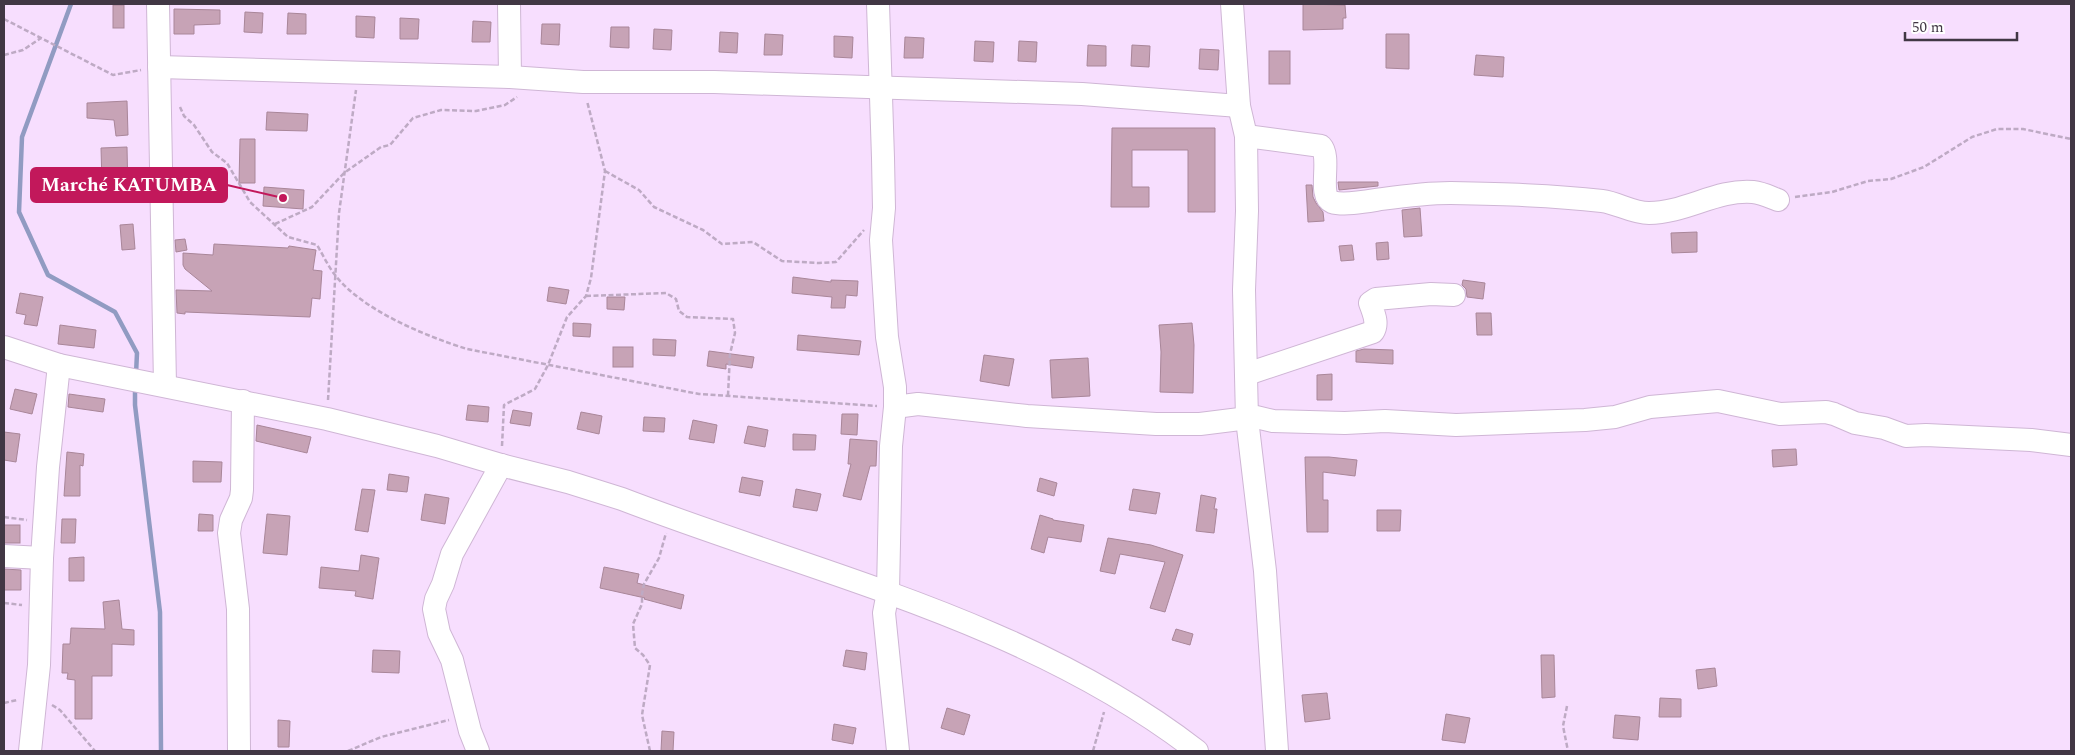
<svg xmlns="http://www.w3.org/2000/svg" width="2075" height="755" font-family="Spectral,serif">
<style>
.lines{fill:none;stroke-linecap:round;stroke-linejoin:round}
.stream{stroke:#919bc2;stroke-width:4.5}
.building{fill:#c7a3b6;stroke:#a98699}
.minor-casing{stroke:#cfb6d5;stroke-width:24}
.path{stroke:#beaac4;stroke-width:2.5;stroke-dasharray:5 2.5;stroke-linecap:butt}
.minor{stroke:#fff;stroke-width:22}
.leader{fill:none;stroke:#c2185b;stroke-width:2}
.callout-dot{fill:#c2185b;stroke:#fff;stroke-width:2}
.callout{fill:#c2185b;stroke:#c2185b;stroke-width:2}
.callout-label{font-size:19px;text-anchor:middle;font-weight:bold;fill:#fff}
</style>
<rect width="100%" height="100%" fill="#f7defe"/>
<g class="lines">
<g class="stream">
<polyline points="71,4 22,137 19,212 48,275 115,312 137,353 136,374"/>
<polyline points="135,387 135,405 160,612 161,751"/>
</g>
</g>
<g class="building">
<polygon points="1303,4 1345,5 1346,18 1343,18 1343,29 1303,30"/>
<rect x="113" y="5" width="11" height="23"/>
<polygon points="174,9 220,10 220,24 194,25 194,34 174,34"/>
<polygon points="245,12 263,13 262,33 244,32"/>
<polygon points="288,13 306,14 306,34 287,34"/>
<polygon points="356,16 375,17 374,38 356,37"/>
<polygon points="400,18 419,19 418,39 400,39"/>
<polygon points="473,21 491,22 490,42 472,42"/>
<polygon points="542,24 560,24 559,45 541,44"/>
<polygon points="611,27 629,27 629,48 610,47"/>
<polygon points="654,29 672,30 671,50 653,49"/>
<polygon points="720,32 738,33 737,53 719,52"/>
<polygon points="765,34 783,35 782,55 764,55"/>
<polygon points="1386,34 1409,34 1409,69 1386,68"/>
<polygon points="834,36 853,37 852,58 834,57"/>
<polygon points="905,37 924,38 923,58 904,58"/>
<polygon points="975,41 994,42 993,62 974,61"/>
<polygon points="1019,41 1037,42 1036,62 1018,61"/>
<polygon points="1088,45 1106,46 1106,66 1087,66"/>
<polygon points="1132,45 1150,46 1149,67 1131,66"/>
<polygon points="1200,49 1219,50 1218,70 1199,69"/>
<rect x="1269" y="51" width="21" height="33"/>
<polygon points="1476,55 1504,57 1503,77 1474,75"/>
<polygon points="127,101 128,135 116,136 114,120 87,118 87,103"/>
<polygon points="267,112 308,114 307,131 266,130"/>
<polygon points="1112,128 1215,128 1215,212 1188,212 1188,150 1132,150 1132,187 1149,187 1149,207 1111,207"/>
<polygon points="240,139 255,139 255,183 239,183"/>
<polygon points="127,147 128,194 75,194 75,185 102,183 101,148"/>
<polygon points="1338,182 1378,182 1378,186 1339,190"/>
<polygon points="1306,185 1312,185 1313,197 1316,203 1323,212 1324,221 1308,222"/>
<polygon points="264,187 304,190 303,209 263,206"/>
<polygon points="1420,208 1422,236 1404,237 1402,210"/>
<polygon points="133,224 135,249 122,250 120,225"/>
<polygon points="1697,232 1697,252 1672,253 1671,233"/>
<polygon points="185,239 187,250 176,252 175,240"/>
<polygon points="1388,242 1389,259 1377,260 1376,243"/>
<polygon points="214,244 288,248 289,246 316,250 313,270 322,271 320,299 312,298 310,317 185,312 185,314 177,313 176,290 212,291 185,269 183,265 183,253 213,255"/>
<polygon points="1352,245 1354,260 1341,261 1339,246"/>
<polygon points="793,277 831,282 831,280 858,281 857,296 846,295 845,308 831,308 832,297 792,293"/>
<polygon points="1463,280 1485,283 1483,299 1467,297 1466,289 1462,285"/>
<polygon points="549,287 569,290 566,304 547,301"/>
<polygon points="20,293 43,297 37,326 24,324 26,315 16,313"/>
<polygon points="607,297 625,297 624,310 607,309"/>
<polygon points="1476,313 1491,313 1492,335 1477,335"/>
<polygon points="573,323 591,324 590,337 573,336"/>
<polygon points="1192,323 1194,345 1193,393 1160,392 1161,352 1159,325"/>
<polygon points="60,325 96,330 94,348 58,344"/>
<polygon points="798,335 861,341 859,355 797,350"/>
<polygon points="653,339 676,340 675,356 653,355"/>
<rect x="613" y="347" width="20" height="20"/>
<polygon points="1364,349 1393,350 1393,364 1356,362 1356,351"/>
<polygon points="709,351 754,357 752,368 726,364 726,369 707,366"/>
<polygon points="984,355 1014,359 1009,386 980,381"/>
<polygon points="1088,358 1090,396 1052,398 1050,360"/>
<polygon points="1332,374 1332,400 1317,400 1317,375"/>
<polygon points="15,389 37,394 32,414 10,409"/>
<polygon points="69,394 105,399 103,412 68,407"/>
<polygon points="468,405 489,407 488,422 466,420"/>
<polygon points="513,410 532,413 530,426 510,423"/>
<polygon points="581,412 602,416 599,434 577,429"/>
<polygon points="842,414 858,414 857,435 841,434"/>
<polygon points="644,417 665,418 664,432 643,431"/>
<polygon points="693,420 717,425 714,443 689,439"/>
<polygon points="257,425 311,437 307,453 256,441"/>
<polygon points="748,426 768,430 765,447 744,443"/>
<polygon points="4,432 20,434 16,462 4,460"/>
<polygon points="793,434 816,435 815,450 793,450"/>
<polygon points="850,439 877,441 876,466 870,466 861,500 843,496 851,464 848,464"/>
<polygon points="1796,449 1797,465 1773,467 1772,450"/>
<polygon points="67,452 84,454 83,466 80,465 80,496 64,496"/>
<polygon points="1305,457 1329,457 1357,460 1355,476 1323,472 1323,500 1328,500 1328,532 1307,532"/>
<polygon points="193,461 222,462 221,482 193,482"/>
<polygon points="389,474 409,477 407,492 387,490"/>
<polygon points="742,477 763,481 760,496 739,492"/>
<polygon points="1040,478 1057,483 1054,496 1037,491"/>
<polygon points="362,489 375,490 368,532 355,530"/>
<polygon points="796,489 821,494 817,511 793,507"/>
<polygon points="1133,489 1160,493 1156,514 1129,510"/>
<polygon points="425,494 449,498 445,524 421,520"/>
<polygon points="1201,495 1216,498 1214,509 1217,509 1214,533 1196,531"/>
<polygon points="1377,510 1401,510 1400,531 1377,531"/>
<polygon points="199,514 213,515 213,531 198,531"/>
<polygon points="267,514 290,516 287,555 263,553"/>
<polygon points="1040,515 1053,519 1053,520 1084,525 1081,542 1048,537 1044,553 1031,549"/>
<polygon points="62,519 76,519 75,543 61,543"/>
<rect x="4" y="525" width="16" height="18"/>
<polygon points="1108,538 1151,545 1183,555 1165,612 1150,608 1165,562 1120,554 1115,574 1100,571"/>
<polygon points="361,555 379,558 373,599 355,596 356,591 319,588 321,567 359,571"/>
<polygon points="84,557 84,581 69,581 69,558"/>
<polygon points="604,567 639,574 637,583 684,595 681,609 644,599 645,598 600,588"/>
<polygon points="4,569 21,570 21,590 4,590"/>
<polygon points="119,600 122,629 134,630 134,645 112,644 112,676 92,676 92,719 75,719 75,680 67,679 68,673 62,673 63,644 70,644 71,628 105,629 103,602"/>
<polygon points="1176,629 1193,634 1190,645 1172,640"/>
<polygon points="373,650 400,651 399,673 372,672"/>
<polygon points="846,650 867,653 865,670 843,666"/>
<polygon points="1541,655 1554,655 1555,697 1542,698"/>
<polygon points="1715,668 1717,686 1698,689 1696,670"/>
<polygon points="1327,693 1330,719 1305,722 1302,695"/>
<polygon points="1660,698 1681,699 1681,717 1659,717"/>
<polygon points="947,708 970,715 964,735 941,728"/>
<polygon points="1446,714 1470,718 1465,743 1442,740"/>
<polygon points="1615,715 1640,717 1638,740 1613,738"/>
<polygon points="278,720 290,721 289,747 278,747"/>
<polygon points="834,724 856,728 853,744 832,740"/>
<polygon points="662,731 674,732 673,751 661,751"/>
</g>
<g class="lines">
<g class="minor-casing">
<g id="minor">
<polyline points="158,4 165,385"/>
<polyline points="509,4 510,77"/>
<polyline points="878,4 883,158 884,208 881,240 887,337 895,387 895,407 891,446 888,592 884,613 898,751"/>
<polyline points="1232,4 1239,106 1246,136 1247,211 1244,290 1247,419 1265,571 1277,751"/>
<polyline points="159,67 510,77 583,82 714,82 1082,94 1239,106"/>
<path d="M1246,136L1321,146C1332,158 1317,196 1332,202C1344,206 1369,201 1382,199C1404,196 1427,193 1450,193C1500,194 1551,195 1602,201C1618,203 1632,213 1649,213C1685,213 1717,189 1753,192C1762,193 1770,197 1778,200"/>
<path d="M4,347L59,365L327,419L437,446L501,465L568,482L622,499C817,574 1029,621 1197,751"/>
<path d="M1247,374L1373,332C1379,323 1373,312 1370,303L1376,299L1431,294L1454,295"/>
<polyline points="895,407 918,404 1027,416 1156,424 1200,424 1256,417 1273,421 1345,423 1385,421 1456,425 1585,420 1615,417 1650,407 1718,401 1780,414 1826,412 1834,414 1855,423 1884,428 1906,436 1926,435 2031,440 2071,445"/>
<polyline points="4,556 42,558"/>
<polyline points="30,751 39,665 42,558 48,467 59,365"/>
<polyline points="239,751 238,609 229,533 231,520 241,498 242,490 243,401"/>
<polyline points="478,751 470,731 452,660 439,633 434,609 436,599 443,584 452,554 501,465"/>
</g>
</g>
<g class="path">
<polyline points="4,19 113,75 141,70"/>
<polyline points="4,55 23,50 41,38"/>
<path d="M180,107L184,116L194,125L212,152L227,163L250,202L288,237L317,245C323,255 328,266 335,275C362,310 425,336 467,349L699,394L877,406"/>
<polyline points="605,171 639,190 654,207 703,230 722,244 753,242 782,261 819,263 836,262 864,230"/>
<polyline points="1795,197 1832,192 1868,181 1891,179 1924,167 1972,137 1997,129 2023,129 2071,139"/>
<polyline points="275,224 312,207 344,173 381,147 390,145 413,118 441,110 476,111 505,105 517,97"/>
<polyline points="586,296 666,293 676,299 679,311 687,317 733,319 735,333 730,354 728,395"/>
<polyline points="328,400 339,213 356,90"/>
<polyline points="502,446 504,405 535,389 548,365 567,317 586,296 591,278 605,171 587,101"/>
<polyline points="4,517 27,520"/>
<polyline points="4,603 22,605"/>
<polyline points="4,703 17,700"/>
<polyline points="52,705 60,710 95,751"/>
<polyline points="1567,706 1563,726 1568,751"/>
<polyline points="348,751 381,737 449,720"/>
<polyline points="650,751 642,715 650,665 643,655 635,648 633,624 642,604 642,594 644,584 659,558 666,533"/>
<polyline points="1093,751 1104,712"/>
</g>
<use href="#minor" class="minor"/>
</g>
<path class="leader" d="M283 198L227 185"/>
<circle class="callout-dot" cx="283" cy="198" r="5"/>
<rect class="callout" x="31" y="168" width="196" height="34" rx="5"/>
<g class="callout-label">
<text x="129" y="191">Marché KATUMBA</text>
</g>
<rect width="2075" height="755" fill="none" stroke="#413744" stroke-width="10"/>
<path d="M1905 32v8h112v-8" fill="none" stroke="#413744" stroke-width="2.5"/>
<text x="1912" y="32" font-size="15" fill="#413744" stroke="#ffffff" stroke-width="4" paint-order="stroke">50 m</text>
</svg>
